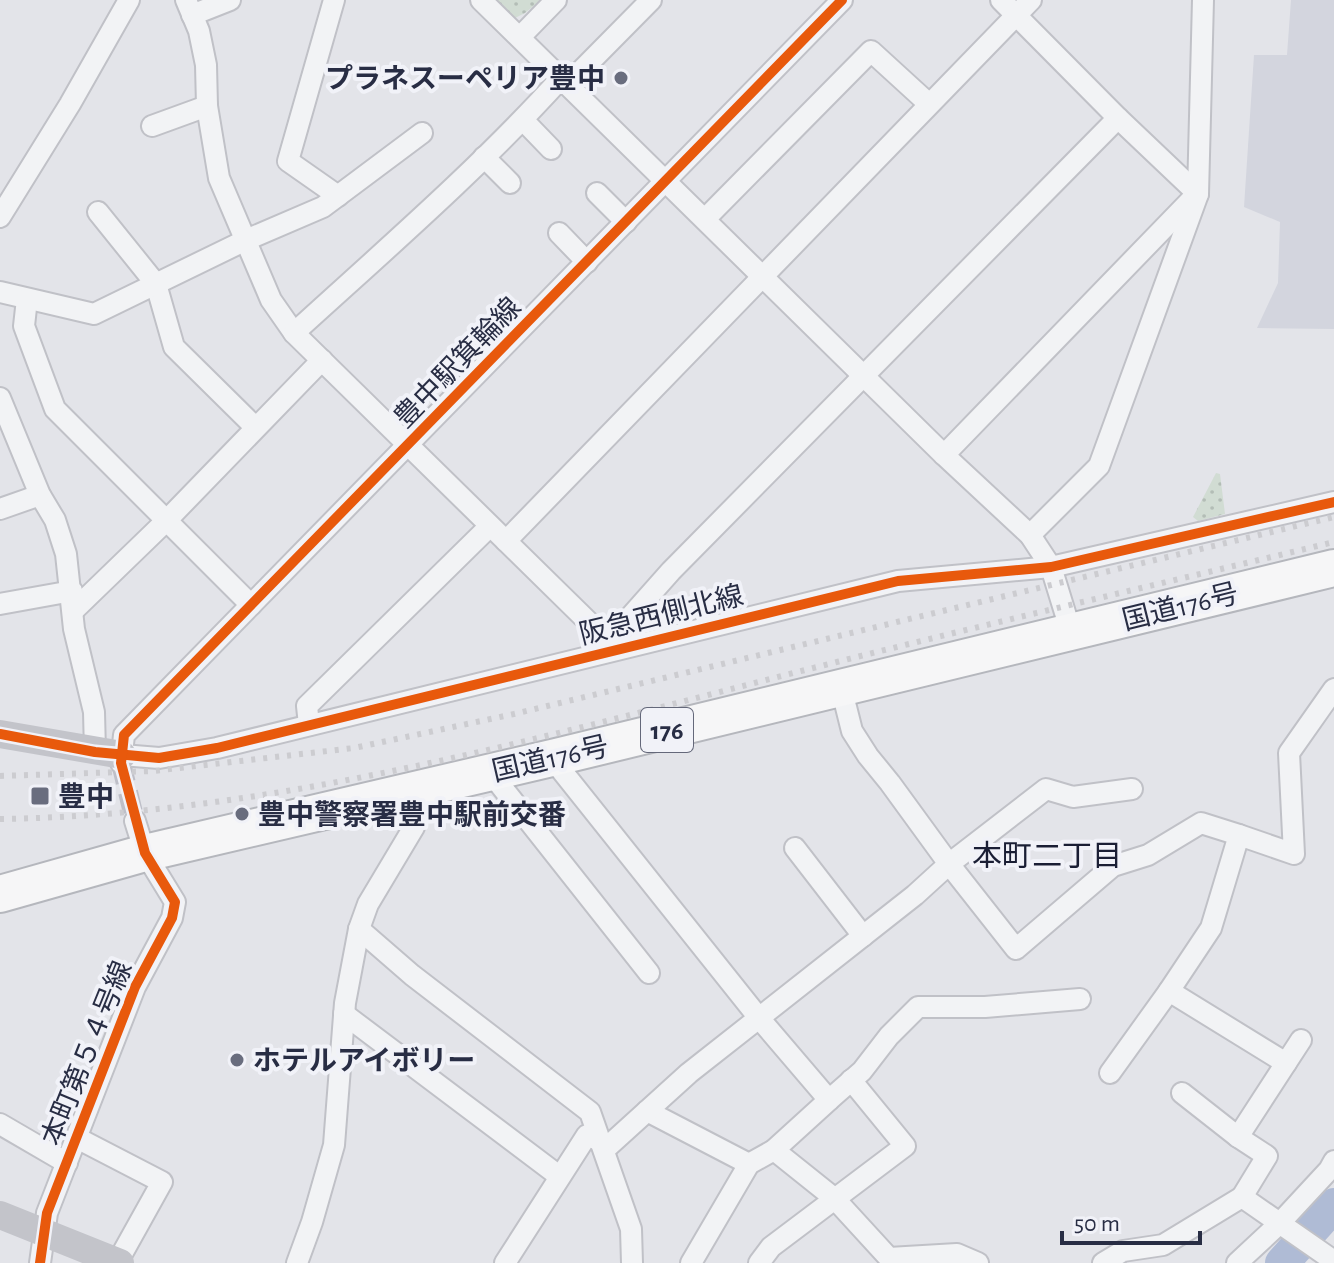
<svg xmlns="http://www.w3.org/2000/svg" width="1334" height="1263" font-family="'Alegreya Sans','Noto Sans JP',sans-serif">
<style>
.built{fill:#d3d5de}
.park{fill:url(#park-dots)}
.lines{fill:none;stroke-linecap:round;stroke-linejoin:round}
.river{stroke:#afbbd5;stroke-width:34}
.street-tunnel{stroke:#bebfc8;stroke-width:20;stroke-dasharray:20 10;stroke-linecap:butt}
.street-casing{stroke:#c0c1c7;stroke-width:24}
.highway-casing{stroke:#b5b7bd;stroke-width:40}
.street{stroke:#f2f3f5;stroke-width:20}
.secondary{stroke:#c3c4ca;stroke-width:28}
.highway{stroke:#f6f6f7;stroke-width:36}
.rail{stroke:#ccccd0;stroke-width:6;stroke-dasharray:4 8;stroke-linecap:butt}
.cycleway-casing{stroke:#f1f2f8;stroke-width:15}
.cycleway{stroke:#e8590c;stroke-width:10}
.poi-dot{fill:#696d7e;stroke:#f1f2f8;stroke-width:3}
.labels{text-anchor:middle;stroke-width:8;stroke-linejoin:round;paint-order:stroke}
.shield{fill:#f1f2f8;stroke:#64687a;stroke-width:2}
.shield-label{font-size:26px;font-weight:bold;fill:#282d44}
.poi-label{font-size:28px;font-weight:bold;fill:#282d44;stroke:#f1f2f8;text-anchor:start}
.street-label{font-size:28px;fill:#282d44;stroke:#f1f2f8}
.neighbourhood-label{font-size:30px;fill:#1a1e34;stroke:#f1f2f8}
</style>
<defs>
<pattern id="park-dots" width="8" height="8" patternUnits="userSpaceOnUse" patternTransform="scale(2)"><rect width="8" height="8" fill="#d1dcd3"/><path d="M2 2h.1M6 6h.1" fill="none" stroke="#b3bdb6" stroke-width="1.8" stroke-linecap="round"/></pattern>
</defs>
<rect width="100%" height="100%" fill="#e3e4e9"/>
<polygon class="built" points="1291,0 1334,0 1334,329 1257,328 1278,283 1280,222 1244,207 1254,55 1287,55"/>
<g class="park">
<polygon points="487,0 541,0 525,13 509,21"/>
<polygon points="1216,473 1220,474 1225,514 1198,521 1193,517"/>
</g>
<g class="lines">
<polyline class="river" points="1282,1263 1334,1205"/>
<polyline class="street-tunnel" points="121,763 135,821"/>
<g class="street-casing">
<g id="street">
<polyline points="186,0 199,31 206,65 207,106 219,178 271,300 294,333 616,649"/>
<polyline points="334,0 288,161 338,196"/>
<polyline points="481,0 944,455 1030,535 1051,567 1071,632"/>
<polyline points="1001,0 1118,118 1198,194"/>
<polyline points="192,15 230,0"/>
<polyline points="520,37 556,0"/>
<polyline points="568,84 651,0"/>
<polyline points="523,120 551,149"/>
<polyline points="152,126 207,106"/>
<polyline points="484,157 510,183"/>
<polyline points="597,193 626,222"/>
<polyline points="98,212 156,284 174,347 255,427"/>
<polyline points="0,217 70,104 129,0"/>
<polyline points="706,218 871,51 929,104"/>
<polyline points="559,233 587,262"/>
<polyline points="0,292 94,314 246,240 323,207 422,133"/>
<polyline points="27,299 24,326 55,409 251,605"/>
<path d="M294,333C385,250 479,169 562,77"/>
<polyline points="0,398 40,495 55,520 66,554 74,629 94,712 95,752"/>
<polyline points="944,455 1192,199"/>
<polyline points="0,509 40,495"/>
<polyline points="1030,535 1099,466 1198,194 1203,0"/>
<polyline points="506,541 1031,0"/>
<polyline points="0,604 72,591"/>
<polyline points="74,610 166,521 322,360"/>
<polyline points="616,649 616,633 671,571 1118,118"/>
<polyline points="309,725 307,706 490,526"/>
<polyline points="122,755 159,758 217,748 898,581 1051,567 1334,502"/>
<polyline points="556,757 562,771 759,1018 829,1100 774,1150 749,1164 691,1263"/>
<polyline points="121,763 124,735 842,0"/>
<polyline points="490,772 649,973"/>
<polyline points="1132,789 1073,797 1046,789 949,864 1016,949 1113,866 1148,855 1201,823 1239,835"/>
<polyline points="795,848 863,936"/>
<polyline points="359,929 412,975 590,1112 631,1229 632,1263"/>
<polyline points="1169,991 1211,928 1239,835 1294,854 1289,753 1334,689"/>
<polyline points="344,1014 559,1176"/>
<polyline points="1110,1073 1169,991 1286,1063"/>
<polyline points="1182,1093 1238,1137 1267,1156 1242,1197"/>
<polyline points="829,1100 862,1071 889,1036 918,1007 985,1007 1080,999"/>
<polyline points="647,1111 749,1164"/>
<polyline points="0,1124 67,1163"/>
<polyline points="1238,1137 1301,1040"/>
<polyline points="77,1138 162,1182 118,1261"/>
<polyline points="604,1150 689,1073 915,895 949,864 890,783 868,756 852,731 841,687"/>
<polyline points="774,1150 834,1198 889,1258 957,1254 978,1263"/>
<polyline points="40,1263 47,1213 135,987 172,918 175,902 145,853 135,821"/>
<polyline points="297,1263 312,1222 334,1145 345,1003 359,929 368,904 414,827 423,788"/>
<polyline points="505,1263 587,1135 602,1142"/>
<polyline points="759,1263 771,1247 905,1146 851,1080"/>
<polyline points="1103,1263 1123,1251 1163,1245 1242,1197 1334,1261"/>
<polyline points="1237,1263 1279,1224 1329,1170 1334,1161"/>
</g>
</g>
<g class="highway-casing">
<polyline id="highway" points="0,894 145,853 556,757 1334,568"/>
</g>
<use href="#street" class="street"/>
<g class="secondary">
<polyline points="0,734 122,755"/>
<polyline points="0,1215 120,1263"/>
</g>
<use href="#highway" class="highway"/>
<g class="rail">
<polyline points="0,776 153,771 354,748 514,714 1334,517"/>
<path d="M0,819C264,815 520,743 774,678C960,630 1147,587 1334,542"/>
</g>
<g class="cycleway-casing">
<g id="cycleway">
<polyline points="0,734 95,752 159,758 217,748 898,581 1051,567 1334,502"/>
<polyline points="40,1263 47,1213 135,987 172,918 175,902 145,853 121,763 124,735 842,0"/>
</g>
</g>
<use href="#cycleway" class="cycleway"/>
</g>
<g class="poi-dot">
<circle cx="621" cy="78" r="8"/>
<rect x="30" y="786" width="20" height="20" rx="4"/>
<circle cx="242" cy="814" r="8"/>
<circle cx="237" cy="1060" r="8"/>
</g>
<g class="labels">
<rect class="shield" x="641" y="708" width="52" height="44" rx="6"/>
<g class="shield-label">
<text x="667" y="739">176</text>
</g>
<g class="poi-label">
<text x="605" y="88" text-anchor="end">プラネスーペリア豊中</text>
<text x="58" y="806">豊中</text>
<text x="258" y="824">豊中警察署豊中駅前交番</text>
<text x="253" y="1070">ホテルアイボリー</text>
</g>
<g class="street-label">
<text transform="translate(457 362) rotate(-46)" y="10">豊中駅箕輪線</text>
<text transform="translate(1180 606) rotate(-14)" y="10">国道176号</text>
<text transform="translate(661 614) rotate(-14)" y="10">阪急西側北線</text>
<text transform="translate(550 758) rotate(-13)" y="10">国道176号</text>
<text transform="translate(86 1053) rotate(-68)" y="10">本町第５４号線</text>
</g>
<g class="neighbourhood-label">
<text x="1047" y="866">本町二丁目</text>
</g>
</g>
<path d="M1062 1231v12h138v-12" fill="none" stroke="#282d44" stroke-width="4"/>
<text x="1074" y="1231" font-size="24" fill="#282d44" stroke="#f1f2f8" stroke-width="6" paint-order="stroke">50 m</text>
</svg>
